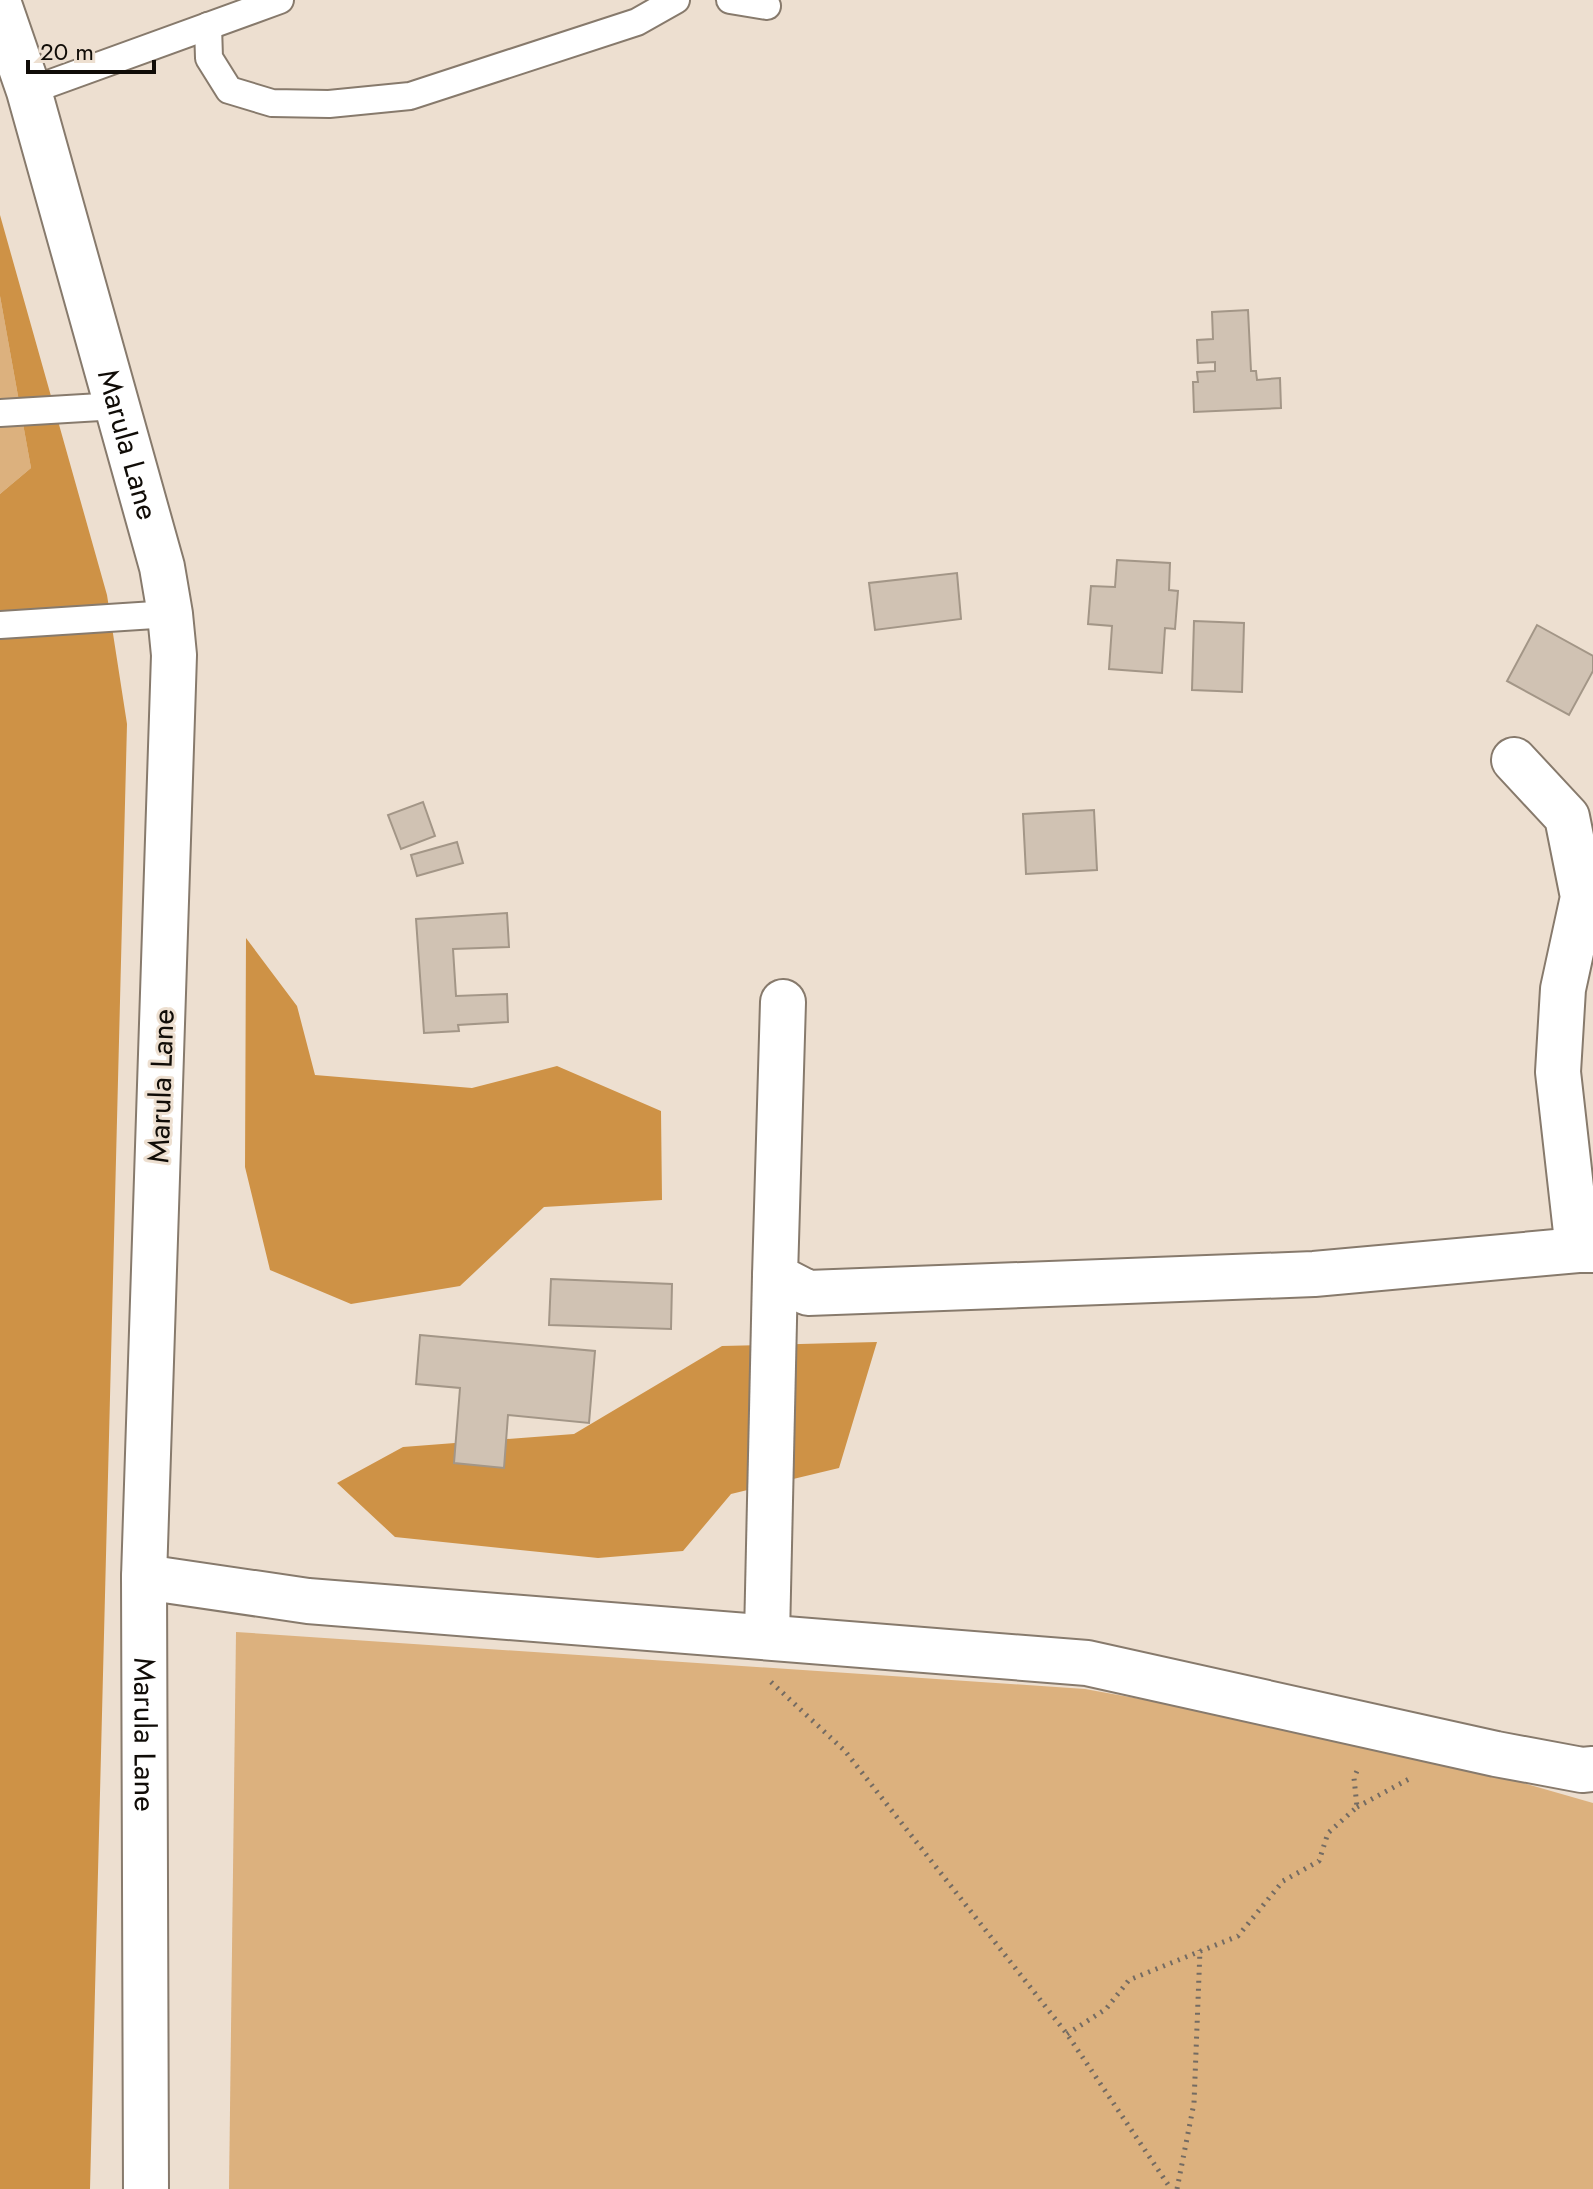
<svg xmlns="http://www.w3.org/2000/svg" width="1593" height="2189" font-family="Jost,sans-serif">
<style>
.green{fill:#dcb17e}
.forest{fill:#ce9246}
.building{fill:#d0c2b3;stroke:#a39687;stroke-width:2}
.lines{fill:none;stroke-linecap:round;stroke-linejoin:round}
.lane-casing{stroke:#877a6c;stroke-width:30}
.street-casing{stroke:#877a6c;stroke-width:48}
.path{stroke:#746b62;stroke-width:5;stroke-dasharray:2 6;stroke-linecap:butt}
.lane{stroke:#fff;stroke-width:26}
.street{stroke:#fff;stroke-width:44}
.labels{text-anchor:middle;stroke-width:6;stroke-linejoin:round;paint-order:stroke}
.street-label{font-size:30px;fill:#100c07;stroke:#eddfd0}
</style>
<rect width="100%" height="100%" fill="#eddfd0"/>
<g class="green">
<polygon points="0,296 31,468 0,494"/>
<polygon points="236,1632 1085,1689 1384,1743 1593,1803 1593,2189 229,2189"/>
</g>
<g class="forest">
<polygon points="0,215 107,595 127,724 90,2189 0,2189 0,494 31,468 0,296"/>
<polygon points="246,938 297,1006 315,1075 472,1088 557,1066 661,1111 662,1200 544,1207 460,1286 351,1304 270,1270 245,1167"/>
<polygon points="877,1342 839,1468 731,1494 683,1551 598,1558 395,1537 337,1483 403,1447 574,1434 722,1346"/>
</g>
<g class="building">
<polygon points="1248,310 1251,371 1256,371 1257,380 1280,378 1281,408 1194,412 1193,382 1198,382 1197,372 1215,371 1215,362 1198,363 1197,340 1213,339 1212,312"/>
<polygon points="1117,560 1170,563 1169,590 1178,591 1175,629 1165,628 1162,673 1109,669 1112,626 1088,624 1091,586 1115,587"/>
<polygon points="957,573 961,619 875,630 869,583"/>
<polygon points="1194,621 1244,623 1242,692 1192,690"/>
<polygon points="1537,625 1593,656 1593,671 1569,715 1507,681"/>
<polygon points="423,802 435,836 401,849 388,815"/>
<polygon points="1094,810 1097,870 1026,874 1023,814"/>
<polygon points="457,842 463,863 417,876 411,855"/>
<polygon points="507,913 509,947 453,949 456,996 507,994 508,1022 458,1025 459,1031 424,1033 416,919"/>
<polygon points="551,1279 672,1284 671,1329 549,1325"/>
<polygon points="420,1335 595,1351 589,1423 508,1415 504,1468 454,1463 460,1388 416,1384"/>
</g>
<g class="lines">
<g class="lane-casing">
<g id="lane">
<polyline points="730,0 767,6"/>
<polyline points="208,26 209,58 229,90 272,103 329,104 410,96 637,22 676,0"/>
<polyline points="29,91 280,0"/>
<polyline points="0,413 117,406"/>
<polyline points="0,625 170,614"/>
</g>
</g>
<g class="street-casing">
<g id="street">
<path id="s1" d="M0,7L29,91L162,567L170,614L174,655L144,1577L146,2189"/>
<polyline points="1514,760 1567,817 1583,897 1563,989 1558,1072 1578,1250 1593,1250"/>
<polyline points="783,1002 775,1276 808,1293 1314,1274 1578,1250"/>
<polyline points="144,1577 308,1601 1087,1663 1496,1754 1582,1770 1593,1769"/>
<polyline points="767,1636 775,1276"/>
</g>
</g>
<g class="path">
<polyline points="771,1682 845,1751 1067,2034 1171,2189"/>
<polyline points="1357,1807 1409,1779"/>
<polyline points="1067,2034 1106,2009 1129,1980 1238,1936 1283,1881 1319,1861 1328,1833 1357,1807 1354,1778 1359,1766"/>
<polyline points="1177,2189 1194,2103 1200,1950"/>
</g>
<use href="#lane" class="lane"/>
<use href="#street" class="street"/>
</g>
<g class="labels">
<g class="street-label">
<text dy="10" stroke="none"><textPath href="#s1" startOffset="456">Marula Lane</textPath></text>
<text transform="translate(161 1086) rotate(-88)" y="10">Marula Lane</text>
<text dy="10" stroke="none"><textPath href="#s1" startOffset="1752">Marula Lane</textPath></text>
</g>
</g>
<path d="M28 60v12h126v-12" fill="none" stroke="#100c07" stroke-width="4"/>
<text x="40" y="60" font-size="24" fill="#100c07" stroke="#eddfd0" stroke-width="6" paint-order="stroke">20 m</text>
</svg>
